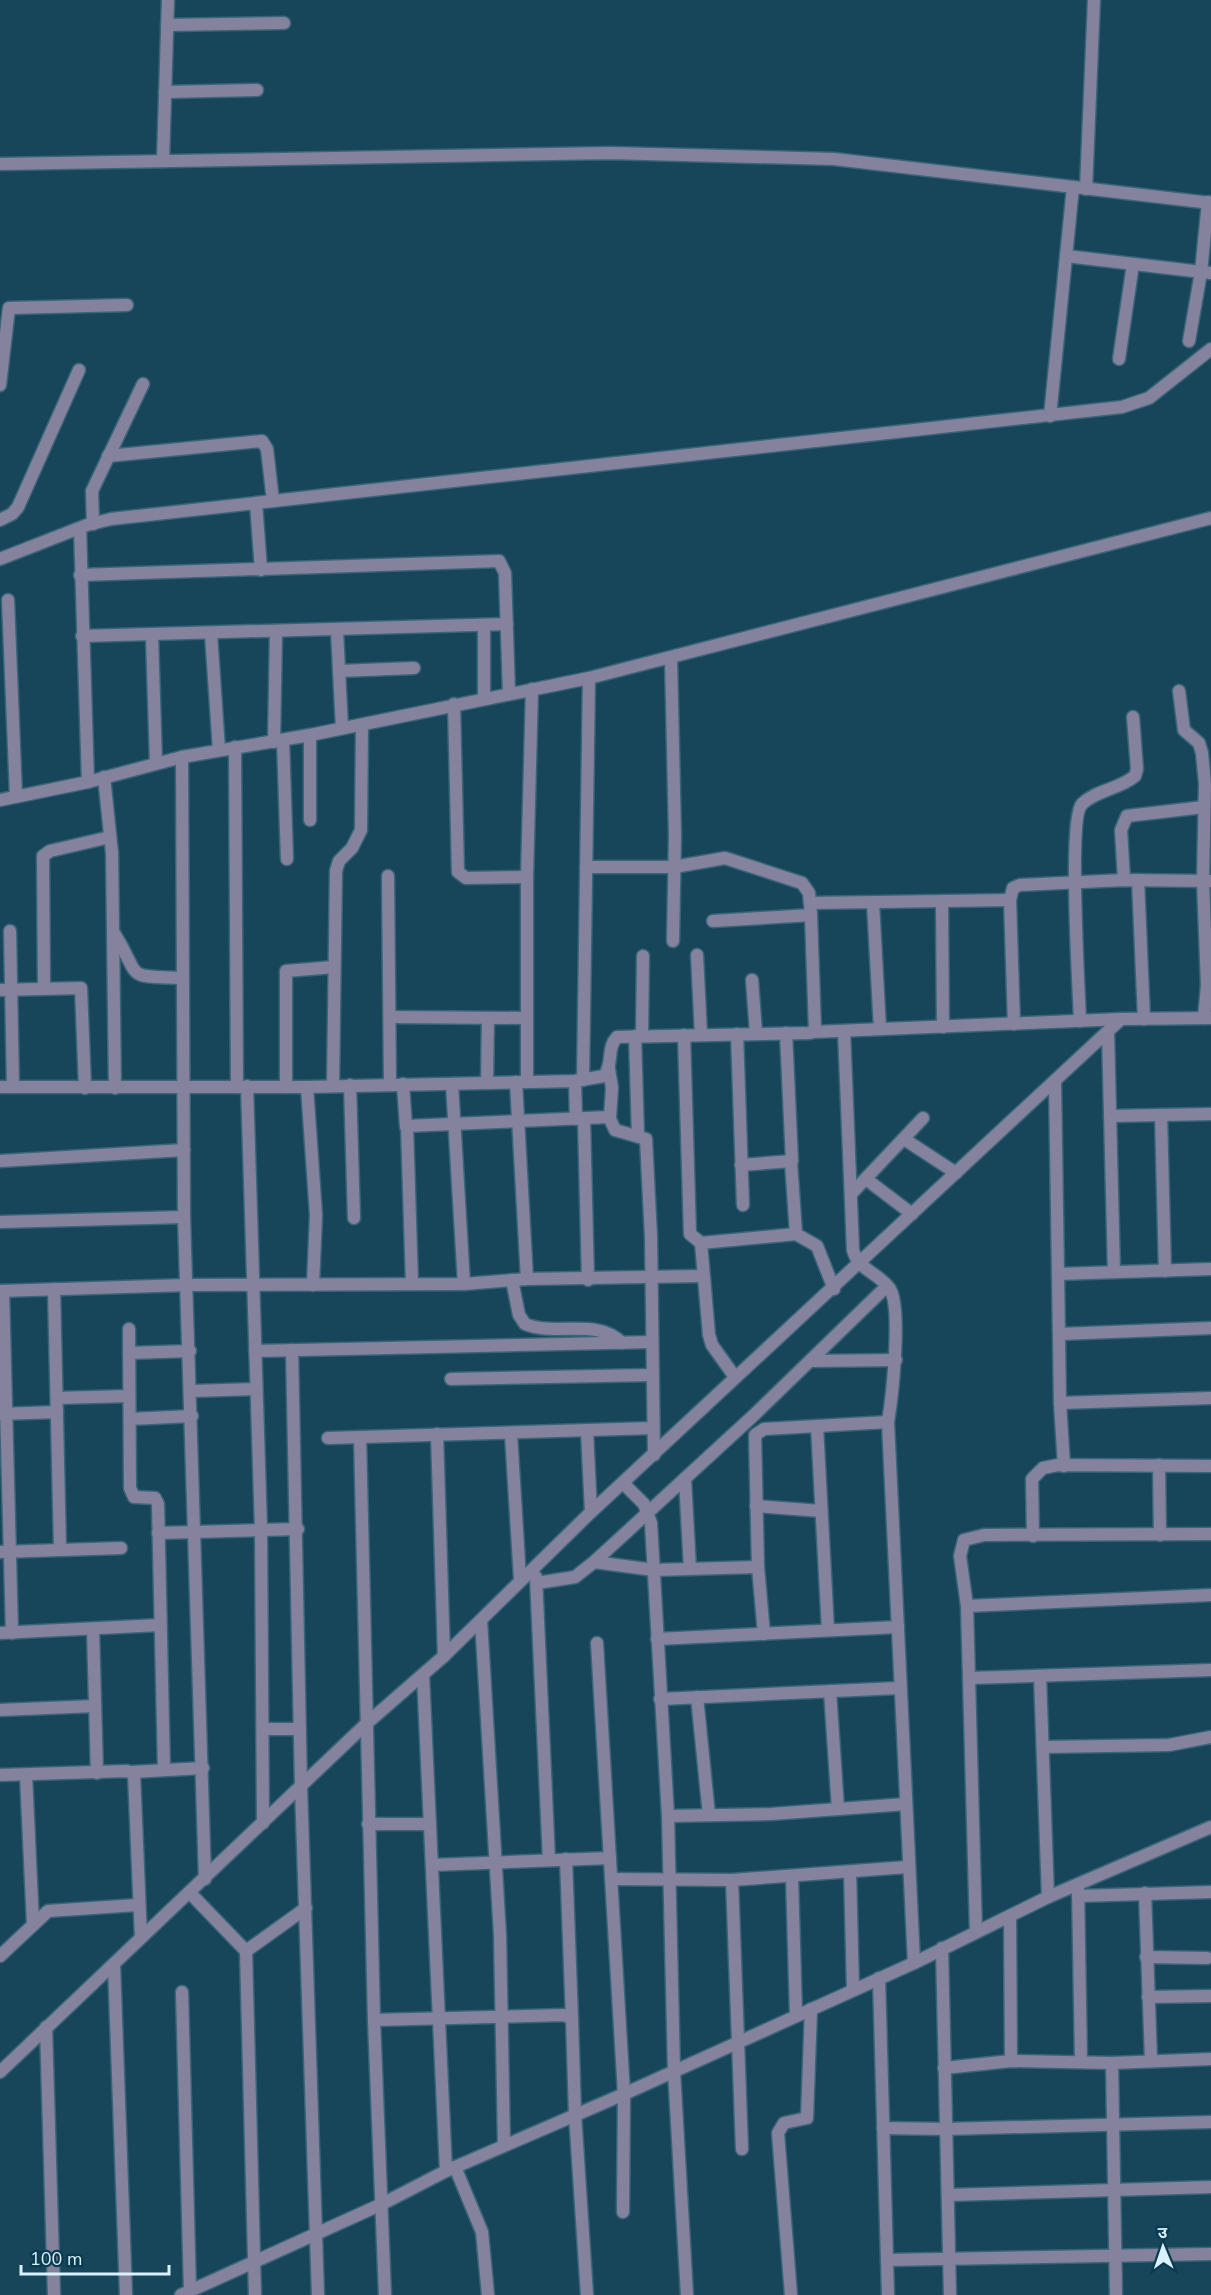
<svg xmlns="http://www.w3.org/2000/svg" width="1211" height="2295" font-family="'Nunito Sans','Noto Sans Devanagari',sans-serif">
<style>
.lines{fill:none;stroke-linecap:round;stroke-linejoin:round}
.minor-casing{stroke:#3a6578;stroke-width:15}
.tertiary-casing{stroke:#3a6578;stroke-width:15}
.minor{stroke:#85829e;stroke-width:12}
.tertiary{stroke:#85829e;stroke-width:12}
</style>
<rect width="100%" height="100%" fill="#17465a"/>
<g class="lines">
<g class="minor-casing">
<g id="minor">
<polyline points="167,25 284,23"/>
<polyline points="165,92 257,90"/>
<polyline points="163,161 168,0"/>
<polyline points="0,164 610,153 834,159 1211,203"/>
<polyline points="1086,189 1094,0"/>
<polyline points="1066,256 1211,273"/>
<polyline points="1189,341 1201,272 1208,202"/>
<polyline points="1119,359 1133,264"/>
<polyline points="0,385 9,308 127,305"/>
<polyline points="1050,416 1073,187"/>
<polyline points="108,456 262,441 267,449 273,501"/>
<polyline points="256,503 261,570"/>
<polyline points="0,520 12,514 18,507 79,370"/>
<polyline points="93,524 92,491 143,384"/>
<polyline points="80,528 88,782"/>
<polyline points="0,559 87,525 111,519 1122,407 1149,398 1211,349"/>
<polyline points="80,575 499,561 505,573 509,693"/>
<polyline points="8,600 16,796"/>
<polyline points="337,631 342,728"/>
<polyline points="211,634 219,750"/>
<polyline points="82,636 507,624"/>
<polyline points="152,636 156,763"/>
<polyline points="671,658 675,836 673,941"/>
<polyline points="339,671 414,668"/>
<polyline points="1179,691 1184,730 1199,743 1202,753 1205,784 1203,881 1207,985 1204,1018"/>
<polyline points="484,698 484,625"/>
<polyline points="454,704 458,872 466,878 527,877"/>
<polyline points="310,735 310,820"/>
<polyline points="283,740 287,859"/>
<polyline points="274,742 276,632"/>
<polyline points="235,747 237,1087"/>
<polyline points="182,757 184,1217 205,1879"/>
<polyline points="104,777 112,853 115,1088"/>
<polyline points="388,876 390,1084"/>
<polyline points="1124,880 1121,830 1127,816 1204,807"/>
<polyline points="1138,880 1144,1019"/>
<polyline points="942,902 943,1027"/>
<polyline points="810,903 1010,900"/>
<polyline points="873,903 880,1029"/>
<polyline points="713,921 811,915"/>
<polyline points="10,931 13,1087"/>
<path d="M114,933C143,979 121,976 183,978"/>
<polyline points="697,955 701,1035"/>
<polyline points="752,980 756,1033"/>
<polyline points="44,988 43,856 50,851 110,837"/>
<polyline points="0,990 81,988 85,1088"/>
<polyline points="390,1017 525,1018"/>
<path d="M1080,1021C1079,991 1068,818 1082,804C1096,790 1120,789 1135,776L1137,769L1133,717"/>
<polyline points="1014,1024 1010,900 1013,888 1020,885 1124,880 1211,881"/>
<path d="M844,1031L853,1250C858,1270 879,1273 890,1289C902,1309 892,1398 888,1422L914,1963"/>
<polyline points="813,1032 1121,1019 1211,1018"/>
<polyline points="1108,1032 1114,1272"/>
<polyline points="737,1034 743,1205"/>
<polyline points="684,1035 690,1234 701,1243 709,1335 712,1345 735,1377"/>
<polyline points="635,1036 638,1136"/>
<polyline points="642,1036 643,956"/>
<polyline points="609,1069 612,1088 610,1117"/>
<polyline points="583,1080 589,678"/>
<polyline points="527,1081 527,877 532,689"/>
<polyline points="575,1081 576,1119"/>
<polyline points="1055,1081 1060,1403 1064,1466"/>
<polyline points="516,1082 527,1279"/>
<polyline points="487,1083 488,1018"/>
<polyline points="403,1084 406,1127"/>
<polyline points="452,1084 464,1284"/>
<polyline points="350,1085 354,1218"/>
<polyline points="247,1086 261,1529 263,1823"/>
<polyline points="333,1086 336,871 339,861 352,848 361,830 362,725"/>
<path d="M0,1087H307L575,1081L604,1076C614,1063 606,1049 617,1037L810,1033L815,1030L811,915L809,893L802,883L725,858L674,867H586"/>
<polyline points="286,1087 286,971 334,967"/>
<polyline points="307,1087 316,1215 313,1285"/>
<polyline points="1161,1115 1165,1271"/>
<polyline points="1110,1116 1211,1114"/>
<polyline points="584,1119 588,1280"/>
<polyline points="904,1139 956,1173"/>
<polyline points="0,1161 184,1150"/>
<polyline points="791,1162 796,1234 817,1246 834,1289"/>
<polyline points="741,1165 792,1161 786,1033"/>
<polyline points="866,1179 912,1214"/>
<polyline points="852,1193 923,1118"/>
<polyline points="0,1222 184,1217"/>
<polyline points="701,1243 796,1234"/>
<polyline points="1058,1274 1211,1269"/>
<path d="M512,1280L519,1315L525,1324C556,1337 597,1317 622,1343"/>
<polyline points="412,1284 407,1126 609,1117 615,1130 646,1139 651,1237 654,1455"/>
<polyline points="54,1289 60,1548"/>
<polyline points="0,1291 187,1285 464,1284 527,1279 702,1276"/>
<polyline points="3,1291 12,1633"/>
<polyline points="129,1329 130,1488 134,1497 155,1498 158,1504 164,1769"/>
<polyline points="1060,1334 1211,1328"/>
<polyline points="292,1350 301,1787 318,2295"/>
<polyline points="255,1351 651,1342"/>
<polyline points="129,1353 190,1351"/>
<polyline points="810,1361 896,1360"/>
<polyline points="451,1379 652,1375"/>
<polyline points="192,1391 256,1389"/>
<polyline points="57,1398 129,1396"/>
<polyline points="1060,1403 1211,1398"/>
<polyline points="0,1414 57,1412"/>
<polyline points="130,1419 192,1416"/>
<polyline points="817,1426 828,1630"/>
<polyline points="587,1431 591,1512"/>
<polyline points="437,1434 444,1656"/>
<polyline points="511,1434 520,1579"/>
<polyline points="360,1437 374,2020 385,2295"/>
<polyline points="328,1438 653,1428"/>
<polyline points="1159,1465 1160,1535"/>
<polyline points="685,1479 690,1569"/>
<polyline points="623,1483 644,1504 651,1523 668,1816 674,2071 687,2295"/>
<polyline points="756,1506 821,1511"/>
<polyline points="158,1533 298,1529"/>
<polyline points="1033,1536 1032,1479 1043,1468 1058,1465 1211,1466"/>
<polyline points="0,1552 121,1548"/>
<polyline points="594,1562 654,1570 758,1567"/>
<polyline points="536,1577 549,1860"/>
<polyline points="537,1583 575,1577 594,1562 754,1415 887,1286"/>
<polyline points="967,1606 1211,1595"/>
<polyline points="481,1620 500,1935 504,2145"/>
<polyline points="93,1630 97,1773"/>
<polyline points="0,1633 160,1625"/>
<polyline points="764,1634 758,1567 755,1435 764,1429 888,1422"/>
<polyline points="657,1639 898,1627"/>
<polyline points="597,1643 624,2094 623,2212"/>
<polyline points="423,1675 446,2171"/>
<polyline points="1040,1676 1048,1897"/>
<polyline points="969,1678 1211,1670"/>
<polyline points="830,1691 838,1809"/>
<polyline points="697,1697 709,1815"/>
<polyline points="660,1699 899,1688"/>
<polyline points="0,1710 95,1706"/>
<polyline points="263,1729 300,1729"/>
<polyline points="1044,1747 1169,1745 1211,1737"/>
<polyline points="132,1772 203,1768"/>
<polyline points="0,1775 127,1771 134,1774 141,1938"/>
<polyline points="26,1775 33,1924"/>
<polyline points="668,1816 771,1814 906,1804"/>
<polyline points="368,1824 430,1824"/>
<polyline points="566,1859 572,2019"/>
<polyline points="432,1865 610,1858"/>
<polyline points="850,1872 853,1989"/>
<polyline points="792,1877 796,2015"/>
<polyline points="611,1879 732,1880 907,1867"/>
<polyline points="732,1880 742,2149"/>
<polyline points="1078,1887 1081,2061"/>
<polyline points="190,1893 246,1951"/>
<polyline points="1145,1893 1151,2060"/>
<polyline points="1078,1896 1211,1892"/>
<polyline points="1010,1916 1011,2061"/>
<polyline points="976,1932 967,1606 960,1556 964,1540 984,1535 1211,1534"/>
<polyline points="942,1948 950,2295"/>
<polyline points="0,1956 48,1911 137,1905"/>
<polyline points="1146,1957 1207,1958"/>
<polyline points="114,1964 126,2295"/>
<polyline points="879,1978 888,2295"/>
<polyline points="182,1992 190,2291"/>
<polyline points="1148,1997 1211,1996"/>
<polyline points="374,2020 564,2015 572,2019 575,2114 587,2295"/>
<polyline points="46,2027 54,2295"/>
<polyline points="1112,2063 1116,2295"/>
<polyline points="944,2068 1011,2061 1112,2063 1211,2059"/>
<polyline points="0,2072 366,1724 444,1656 591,1512 1121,1019"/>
<polyline points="883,2128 946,2129 1211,2122"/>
<polyline points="455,2167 482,2232 488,2295"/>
<polyline points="949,2195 1211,2187"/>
<polyline points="887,2260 1211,2254"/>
<polyline points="181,2295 382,2204 446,2171 624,2094 914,1963 1048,1897 1211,1827"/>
<polyline points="255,2295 246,1951 306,1908"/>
<polyline points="791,2295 778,2133 784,2123 807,2118 811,2009"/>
</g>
</g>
<g class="tertiary-casing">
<polyline id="tertiary" points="0,800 88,782 182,757 310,735 589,678 1211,518"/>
</g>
<use href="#minor" class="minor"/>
<use href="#tertiary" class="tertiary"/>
</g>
<g transform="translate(1163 2247) rotate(358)" stroke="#0a3b4f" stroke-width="4.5" paint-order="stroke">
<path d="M0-4.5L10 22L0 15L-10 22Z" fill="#daf2ff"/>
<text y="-9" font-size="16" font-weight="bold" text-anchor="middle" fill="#daf2ff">उ</text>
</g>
<path d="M21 2265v9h148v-9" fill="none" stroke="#daf2ff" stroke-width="3"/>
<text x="30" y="2265" font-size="18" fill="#daf2ff" stroke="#0a3b4f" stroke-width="4.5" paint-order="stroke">100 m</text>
</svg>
